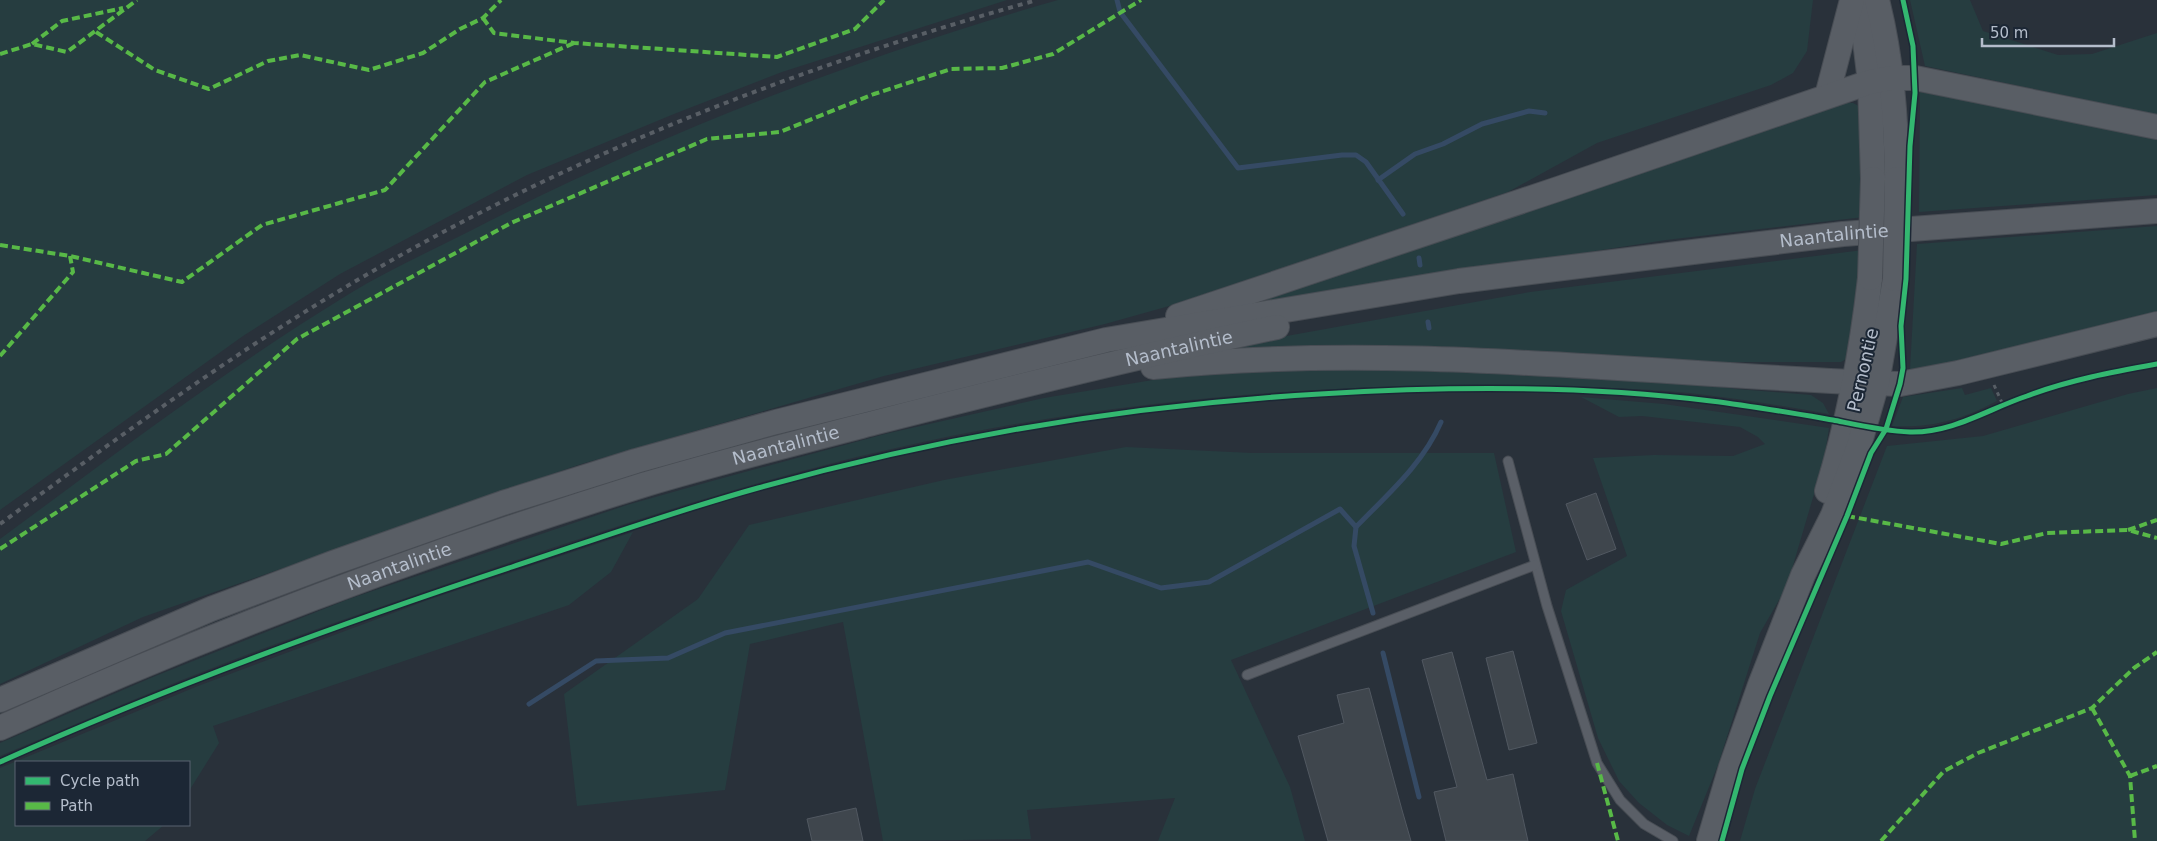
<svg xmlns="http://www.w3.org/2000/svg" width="2157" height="841" font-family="'DejaVu Sans',sans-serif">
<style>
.green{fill:#263d40}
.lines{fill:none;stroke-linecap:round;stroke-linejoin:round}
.stream{stroke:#354a64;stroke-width:5}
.building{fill:#3f464d;stroke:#515861}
.lane-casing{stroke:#484d54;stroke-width:11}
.secondary-casing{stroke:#484d54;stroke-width:26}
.path{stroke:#575e65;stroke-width:3;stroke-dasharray:4 4;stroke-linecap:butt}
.lane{stroke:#5a5f67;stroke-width:9}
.secondary{stroke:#595e65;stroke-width:24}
.rail{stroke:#585e65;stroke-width:4;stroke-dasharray:5 5;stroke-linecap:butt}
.secondary-bridge-casing{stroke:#484d54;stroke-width:26;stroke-linecap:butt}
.secondary-bridge{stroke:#595e65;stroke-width:24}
.quiet{stroke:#58b947;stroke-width:4;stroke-dasharray:8 4;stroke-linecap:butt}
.cycleway-casing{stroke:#1c2735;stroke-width:8}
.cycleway{stroke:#33b770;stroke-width:5}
.labels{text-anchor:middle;stroke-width:4;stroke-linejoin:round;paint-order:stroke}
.street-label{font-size:18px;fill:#b4bdcb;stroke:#1c2735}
</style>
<rect width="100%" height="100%" fill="#29313a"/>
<g class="green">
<polygon points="0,0 1007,0 782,72 674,114 527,175 340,274 243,336 0,510"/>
<path d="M1813,0L1807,51L1793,73L1771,85L1597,143L1508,192L1180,303L1105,324L884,376L578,465L143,617L0,684V539C114,455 228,368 349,294C388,270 431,251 472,230C658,134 856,58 1058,0Z"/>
<polygon points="1910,0 1970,0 1983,31 2058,55 2092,54 2157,33 2157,115 1925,66"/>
<polygon points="1920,92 2157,136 2157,195 1919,212"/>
<polygon points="1844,103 1853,103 1861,107 1864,217 1666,240 1242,306"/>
<polygon points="2157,226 2157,315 2047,344 1914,370 1910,369 1917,244"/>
<polygon points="1863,250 1848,358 1841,362 1680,362 1335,346 1231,349 1231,346 1530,292"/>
<path d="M1304,367L1486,371L1693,383L1737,389L1811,395L1823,403L1829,414C1783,406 1736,398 1689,393C1629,387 1569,387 1509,386C1300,383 1090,403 887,450C755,480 625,523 496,567C401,600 304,632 210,669C140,696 70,727 0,756V743L153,677L349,599L627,505L712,481L885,434L1044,398L1183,375Z"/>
<path d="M1962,388L1965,395L1991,388L1997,401C1961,420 1932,428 1892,426L1903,397Z"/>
<polygon points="2157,388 2157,841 1740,841 1755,789 1887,446 1983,436 2128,394"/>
<polygon points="1581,397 1664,404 1829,428 1824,460 1787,586 1760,633 1718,765 1689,836 1667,825 1639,803 1619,781 1598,738 1561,611 1566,590 1627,556 1593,458 1654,455 1733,456 1765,444 1758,437 1740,427 1642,416 1619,417"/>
<polygon points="1126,447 1252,453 1494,453 1516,552 1231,660 1290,787 1305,841 1158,841 1175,798 1027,810 1031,839 883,841 843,622 750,644 725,790 577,806 564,694 698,599 749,525 944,480"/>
<polygon points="633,532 611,572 569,605 213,726 219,743 189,791 189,762 16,762 16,825 164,825 145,841 0,841 0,768 198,686 428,600"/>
</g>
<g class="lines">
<g class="stream">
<polyline points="1117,0 1120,12 1238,168 1342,155 1356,155 1366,162 1403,214"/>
<polyline points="1378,180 1415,154 1443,144 1482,124 1529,111 1545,113"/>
<polyline points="1419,258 1420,265"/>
<polyline points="1428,322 1429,328"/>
<polyline points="1356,527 1354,546 1373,613"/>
<polyline points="1383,653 1419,797"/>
<path d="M529,704L596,661L668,658L725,633L1088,562L1161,588L1209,582L1340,509L1356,527C1387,495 1423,464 1441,422"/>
</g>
</g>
<g class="building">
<polygon points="1596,493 1616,549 1587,560 1566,504"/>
<polygon points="1513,651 1537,743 1509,750 1486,658"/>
<polygon points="1452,652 1487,780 1513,774 1528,841 1446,841 1434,792 1457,787 1422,660"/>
<polygon points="1369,688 1402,810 1411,841 1328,841 1298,736 1344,723 1337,695"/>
<polygon points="856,808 863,841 812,841 807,819"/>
</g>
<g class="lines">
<g class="lane-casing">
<g id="lane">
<polyline points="1508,461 1547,606 1597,763 1620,800 1644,824 1673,841"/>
<polyline points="1247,675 1535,565"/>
</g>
</g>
<g class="secondary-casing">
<g id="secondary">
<polyline points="1860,0 1870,82 1873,179"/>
<path d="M1877,0C1892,59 1896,119 1897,179"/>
<polyline points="1827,96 1852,0"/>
<polyline points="1178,316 1558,189 1870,82 1891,78 1915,78 2157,127"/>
<path d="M1153,367C1402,342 1652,375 1900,384L1958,373L2157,324"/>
<path d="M1827,491C1848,423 1862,349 1870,278"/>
<path id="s1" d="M0,700L211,609L333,563L503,503L636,461L776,422L1106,340L1459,281L1701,251L1843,234L2157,211"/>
<path id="s2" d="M0,728C209,633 424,553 643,485C720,462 799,442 877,422C1010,388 1143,355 1277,327"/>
<polyline points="1709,841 1731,767 1760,685 1803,575 1833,515 1858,449 1877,383 1895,279"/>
</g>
</g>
<polyline class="path" points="1994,385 2003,405"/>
<use href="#lane" class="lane"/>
<use href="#secondary" class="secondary"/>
<path class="rail" d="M0,524C109,444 218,364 334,294C554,161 790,69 1037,0"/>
<g class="secondary-bridge-casing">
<g id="secondary-bridge">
<polyline points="1870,278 1873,179"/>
<polyline points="1895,279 1897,179"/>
</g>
</g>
<use href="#secondary-bridge" class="secondary-bridge"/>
<g class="quiet">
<polyline points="483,18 494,33 574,43 777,57 855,29 884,0"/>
<polyline points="96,32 155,70 209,89 268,61 300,55 369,70 423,53 460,29 483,18 501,0"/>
<polyline points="32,44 62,21 123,8"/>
<polyline points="0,54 32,44 67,52 137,0"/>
<polyline points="0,245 70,256 182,282 262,225 385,190 485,82 574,43"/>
<polyline points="0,356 73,272 70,256"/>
<polyline points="1847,516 2001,544 2047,533 2128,530 2157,538"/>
<polyline points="2128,530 2157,520"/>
<polyline points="0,549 136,461 166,454 297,339 511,223 707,139 780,132 874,94 951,69 1002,68 1053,54 1141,0"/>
<polyline points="2092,708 2130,776 2135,841"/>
<polyline points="1597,763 1618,841"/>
<polyline points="2130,776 2157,766"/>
<polyline points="1881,841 1944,771 1978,753 2092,708 2134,668 2157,652"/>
</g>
<g class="cycleway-casing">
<g id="cycleway">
<path d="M0,762C167,687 339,624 512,567C594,540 675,511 758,488C940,437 1131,405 1320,394C1450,386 1582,385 1711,401C1752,406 1792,413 1833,420C1858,425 1884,431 1910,432C1953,433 1988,409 2027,396C2069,380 2113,372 2157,364"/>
<polyline points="1722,841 1742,769 1770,696 1847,516 1871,453 1886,429 1900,384 1903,368 1901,326 1906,279 1910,146 1915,93 1913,46 1903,0"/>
</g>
</g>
<use href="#cycleway" class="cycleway"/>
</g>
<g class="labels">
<g class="street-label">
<text dy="6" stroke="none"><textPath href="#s1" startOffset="1901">Naantalintie</textPath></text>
<text dy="6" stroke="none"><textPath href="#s2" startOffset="1241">Naantalintie</textPath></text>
<text transform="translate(1863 370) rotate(-77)" y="6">Pernontie</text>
<text dy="6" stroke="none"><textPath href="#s2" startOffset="836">Naantalintie</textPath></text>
<text dy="6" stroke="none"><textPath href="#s2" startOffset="431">Naantalintie</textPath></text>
</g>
</g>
<rect x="15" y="761" width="175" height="65" fill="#1c2735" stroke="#596371"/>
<rect x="25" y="777" width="25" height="8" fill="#33b770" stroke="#596371"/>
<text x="60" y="786" font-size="15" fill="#b4bdcb">Cycle path</text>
<rect x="25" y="802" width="25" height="8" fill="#58b947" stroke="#596371"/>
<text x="60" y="811" font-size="15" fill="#b4bdcb">Path</text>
<path d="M1982 38v8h132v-8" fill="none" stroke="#b4bdcb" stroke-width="2.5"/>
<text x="1990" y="38" font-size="15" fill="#b4bdcb" stroke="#1c2735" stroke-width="4" paint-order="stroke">50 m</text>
</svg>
